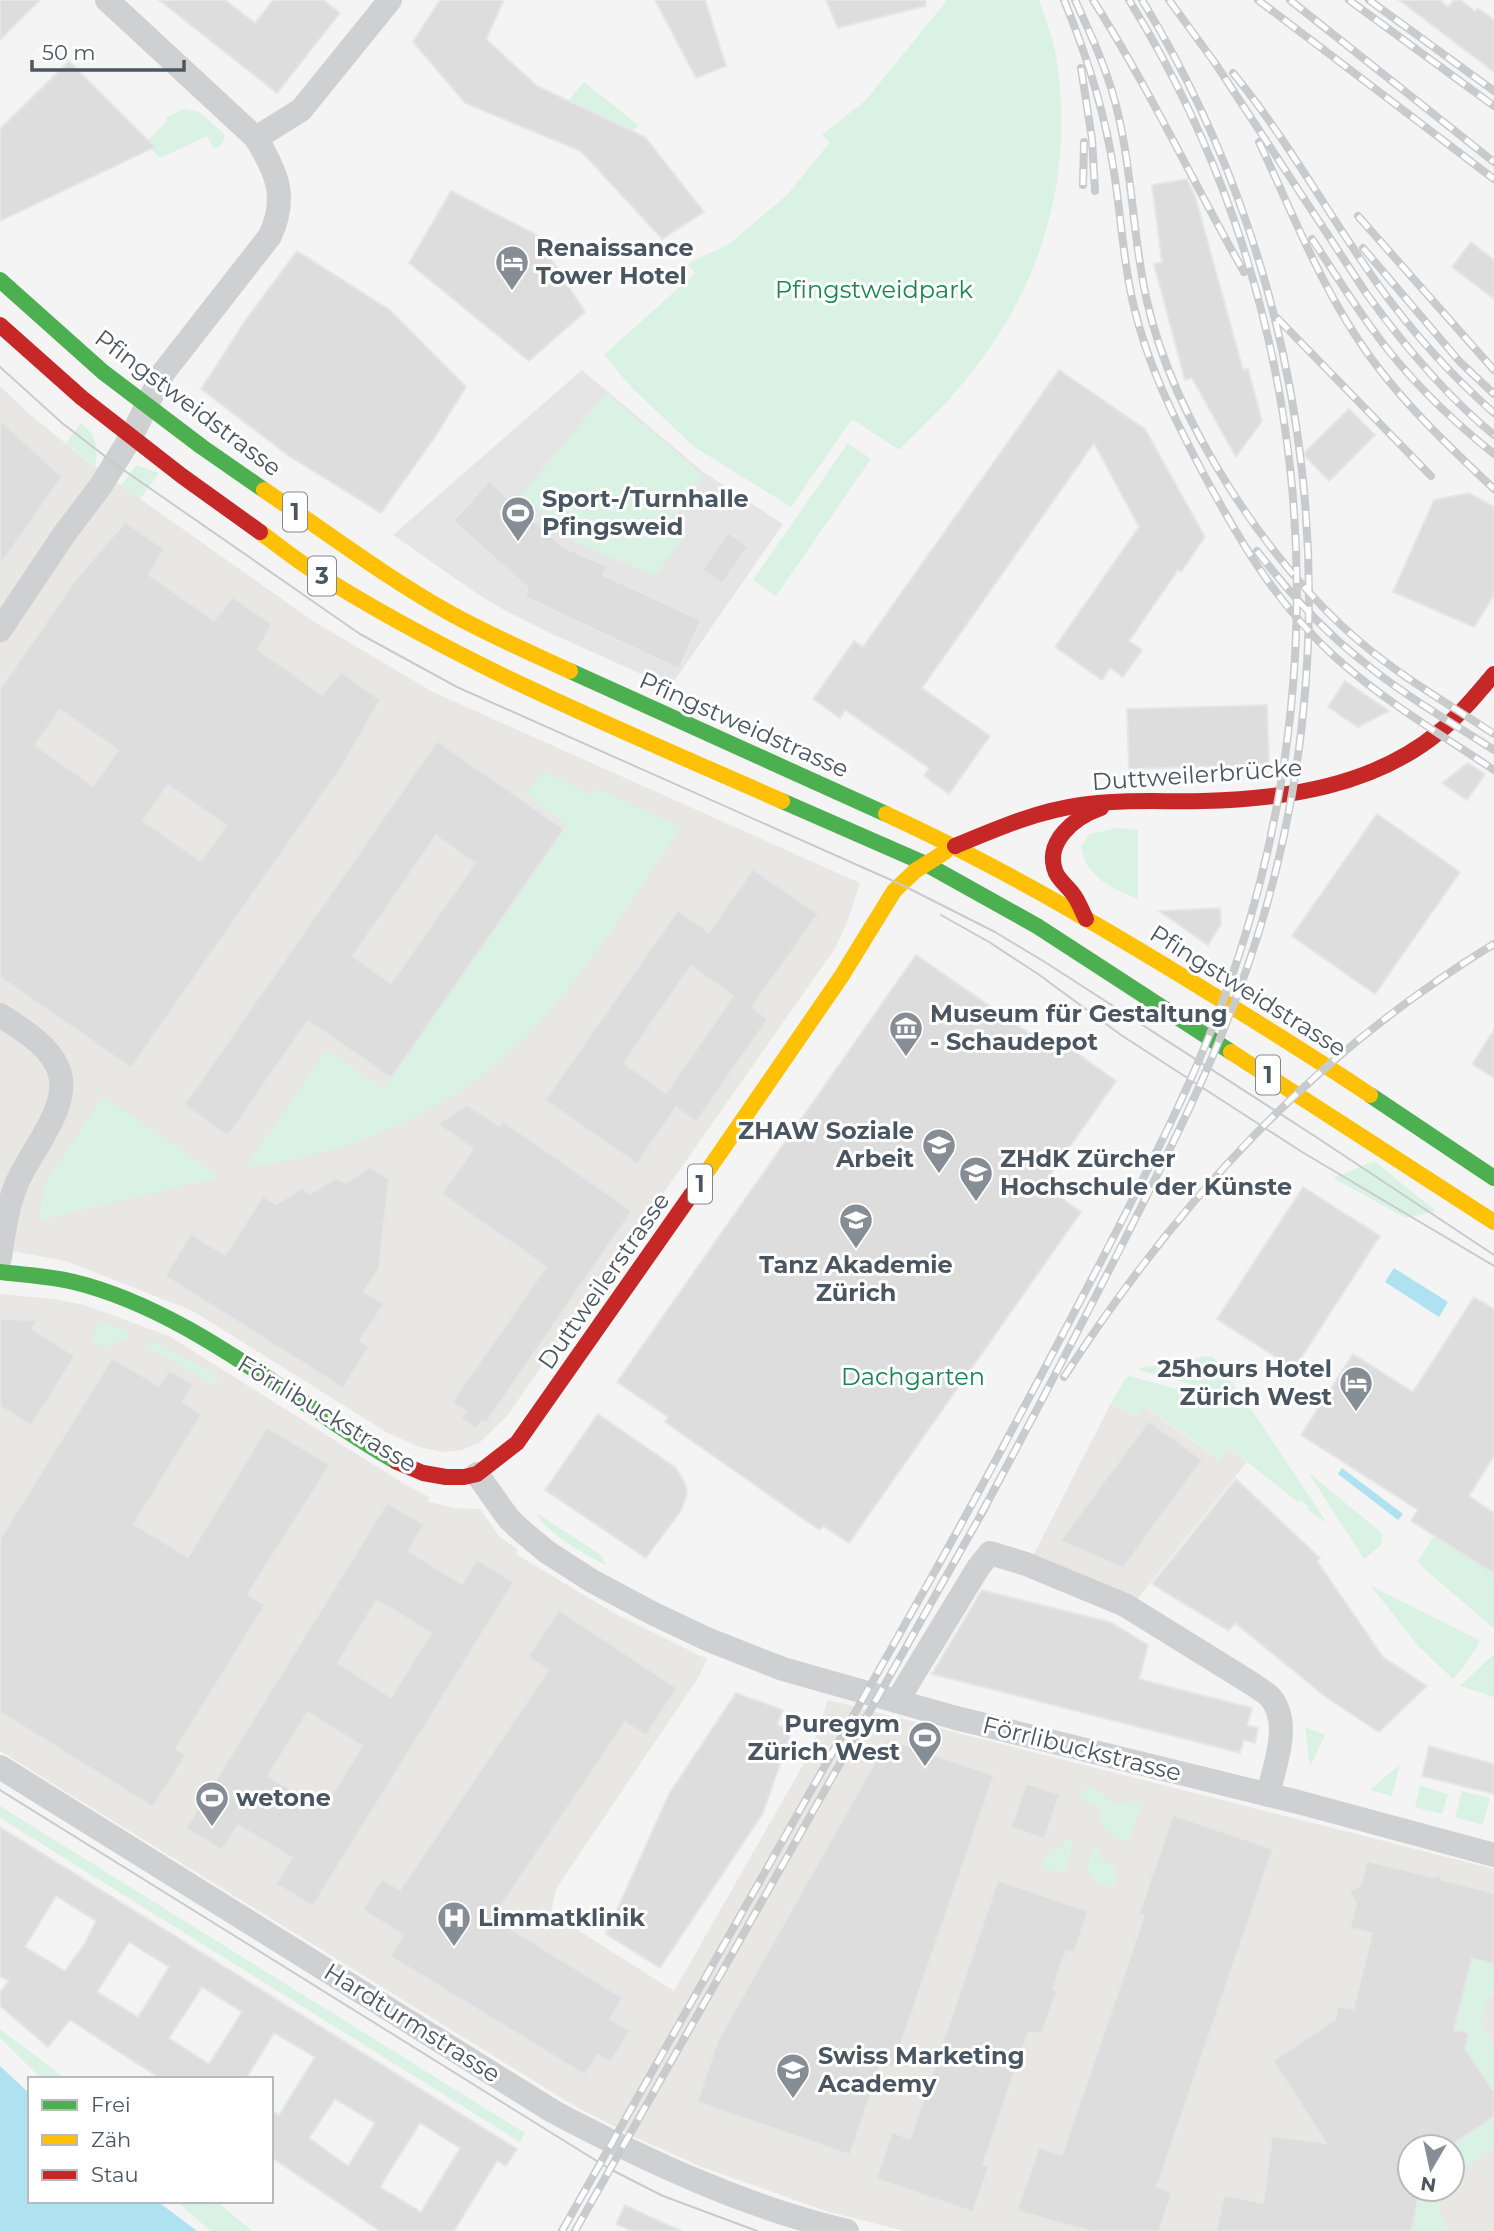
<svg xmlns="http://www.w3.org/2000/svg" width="1494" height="2231" font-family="Montserrat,sans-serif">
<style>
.commercial{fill:#e8e7e3;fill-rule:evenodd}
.education{fill:#e6e5e6}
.green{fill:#d9f2e3}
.water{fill:#aee2f0}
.building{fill:#ddddde;stroke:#e5e6e7;stroke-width:2;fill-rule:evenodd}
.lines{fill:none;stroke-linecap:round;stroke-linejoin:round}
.street{stroke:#ced0d2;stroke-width:24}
.fast{stroke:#4caf50;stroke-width:16}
.slow{stroke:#ffc107;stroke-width:16}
.jam{stroke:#c62828;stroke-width:16}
.tram{stroke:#c9cacc;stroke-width:2}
.rail-casing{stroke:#c9cacc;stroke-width:8}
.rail{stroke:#fff;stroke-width:5;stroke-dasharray:16;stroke-linecap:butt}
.labels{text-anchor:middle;stroke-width:6;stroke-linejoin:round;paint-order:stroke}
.shield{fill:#fff;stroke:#808990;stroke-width:2}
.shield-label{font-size:23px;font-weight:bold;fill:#4a5661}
.poi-label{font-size:24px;font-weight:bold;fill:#4a5661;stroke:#fff;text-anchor:start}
.park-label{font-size:24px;fill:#17864f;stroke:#fff}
.street-label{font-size:24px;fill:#4a5661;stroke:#fff}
</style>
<rect width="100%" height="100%" fill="#f4f4f4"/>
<g class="commercial">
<polygon points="0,386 27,412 91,464 313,621 433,692 860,883 849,917 836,947 507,1416 479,1443 462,1450 443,1452 419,1447 386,1432 193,1311 66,1261 0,1249"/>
<path d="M0,1294L53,1299L85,1305L169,1336L403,1483L429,1497V1502L456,1508L480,1509L500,1537L518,1550L516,1554L612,1612L707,1659L698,1678L556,1889L551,1913L674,1991L811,1751L828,1700L1494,1869V2231H905L829,2212L702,2167L637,2138L573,2105L0,1751ZM1410,2147H1452V2189H1410Z"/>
<polygon points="1111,1403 1137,1417 1145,1407 1219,1460 1228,1448 1247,1462 1135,1602 1033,1556"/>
</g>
<polygon class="education" points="582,370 703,472 783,524 670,687 548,632 506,611 479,595 393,535"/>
<g class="green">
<path d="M947,0H1039C1045,18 1053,37 1056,56C1075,171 1044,281 972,372C951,400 923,425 899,450L852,419L791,507L693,446L630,386L604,355L695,273L688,265L693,261L729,244L787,195L830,142L822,135L866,100Z"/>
<polygon points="584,82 638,125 633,131 569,100"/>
<path d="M184,109L199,112L224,134C224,143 222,146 214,149L207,136L160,158L151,149L155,147L148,140L168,121L165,118Z"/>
<polygon points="606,393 672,448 703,476 669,524 684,537 655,576 574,542 521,495"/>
<path d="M81,423C98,436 97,447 96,467L66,443Z"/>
<polygon points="848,443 871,459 776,596 753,580"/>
<polygon points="136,465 159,473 140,499 121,486"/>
<path d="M543,771L592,795L597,788L681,827C640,887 602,950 555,1005C473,1102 376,1147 253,1167L248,1164L326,1050L383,1088L564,829L569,826L526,795Z"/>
<path d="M1117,828L1138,830V899C1111,887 1087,879 1081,847L1090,834Z"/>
<polygon points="104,1097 221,1177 39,1220 45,1182"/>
<polygon points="1374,1161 1436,1211 1406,1218 1333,1178"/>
<polygon points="99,1321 128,1331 128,1339 115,1343 107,1348 92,1343"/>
<polygon points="152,1340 211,1372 217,1379 216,1386 145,1346 146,1343"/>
<polygon points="1207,1356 1213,1357 1217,1361 1241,1396 1237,1397 1142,1371 1139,1368"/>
<polygon points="1129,1376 1251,1409 1327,1523 1307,1509 1308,1506 1300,1500 1298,1502 1229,1448 1220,1460 1146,1407 1137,1417 1111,1403 1126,1378"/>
<polygon points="1308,1472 1383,1534 1381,1545 1364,1559"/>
<path d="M536,1514H538L604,1557L602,1560L606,1563L605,1565C580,1551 553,1538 536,1514Z"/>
<polygon points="1434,1536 1494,1574 1494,1629 1417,1562"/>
<polygon points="1371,1586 1479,1640 1478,1645 1463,1668 1453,1679 1419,1647"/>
<polygon points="1494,1654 1494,1697 1460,1686 1493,1655"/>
<polygon points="1305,1727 1325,1735 1310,1767"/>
<polygon points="1400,1764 1392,1796 1370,1790"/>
<polygon points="1420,1786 1448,1794 1442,1814 1415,1807"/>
<path d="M1095,1787L1115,1805L1134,1801L1141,1806L1130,1837L1126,1842C1115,1838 1102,1830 1101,1818C1100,1807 1104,1816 1098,1807L1087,1803L1079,1794L1082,1790Z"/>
<polygon points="1462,1791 1490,1798 1483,1825 1455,1817"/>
<polygon points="0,1806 525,2133 520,2142 0,1818"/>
<polygon points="1068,1840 1072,1840 1073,1843 1066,1870 1055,1872 1044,1868 1043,1860"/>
<path d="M1093,1848L1098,1849L1102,1859L1114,1865L1116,1881L1114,1886C1102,1888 1090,1879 1088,1866C1088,1860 1091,1854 1093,1848Z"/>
<polygon points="1472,1958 1494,1964 1494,1995 1489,1994 1480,2024 1494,2044 1494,2092 1465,2048 1468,2033 1454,2030"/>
<polygon points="0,2029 66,2079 42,2079 0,2038"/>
<polygon points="1494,2117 1494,2149 1452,2176 1452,2147 1448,2147"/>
<path d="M1420,2189H1442C1437,2205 1440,2218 1449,2231H1411Z"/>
<polygon points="176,2201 216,2201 252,2231 211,2231"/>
</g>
<g class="water">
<polygon points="1394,1268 1448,1302 1439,1317 1385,1282"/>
<polygon points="1342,1468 1403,1514 1398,1520 1338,1474"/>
<polygon points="0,2066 30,2094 30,2201 157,2201 197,2231 0,2231"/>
</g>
<g class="building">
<polygon points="0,0 40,0 0,40"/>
<polygon points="159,0 225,0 255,23 273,0 323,0 340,13 277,93"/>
<polygon points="440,0 504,0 486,39 537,86 645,137 704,212 662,239 581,151 465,103 413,42"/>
<polygon points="655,0 705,0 726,66 696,78"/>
<polygon points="826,0 925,0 926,6 838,28"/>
<polygon points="1399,0 1440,0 1448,7 1454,0 1460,0 1475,11 1478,8 1494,20 1494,72"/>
<polygon points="69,61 155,147 0,221 0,129"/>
<polygon points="1187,179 1195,196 1243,370 1248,369 1262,421 1236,457 1192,378 1185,380 1154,264 1162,262 1152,185"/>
<polygon points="451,191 535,234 585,312 529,361 409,263"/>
<polygon points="1471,242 1494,260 1494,299 1452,267"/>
<polygon points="297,251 390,310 466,387 435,437 381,513 289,456 201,389 247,318"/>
<polygon points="1059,370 1145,429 1205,537 1181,572 1178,570 1129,641 1142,650 1123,677 1110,668 1102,680 1055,647 1139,527 1094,443 922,688 990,736 949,794 924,776 929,768 845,710 840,718 813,699 854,641 863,647"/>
<polygon points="1349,409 1375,435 1329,481 1303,454"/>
<polygon points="0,420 62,477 0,565"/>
<polygon points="489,481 563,547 607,566 603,575 701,620 679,669 525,597 528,588 453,521"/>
<polygon points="1469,493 1494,507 1494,595 1474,627 1393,592 1434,500"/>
<path d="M125,522L164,549L149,575L214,620L233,597L272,624L258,650L290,672L322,695L341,672L380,700L343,765L131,1068L0,977V689L76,579ZM60,710L118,750L93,786L35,745ZM168,785L226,825L201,861L143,821Z"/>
<polygon points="728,532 748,547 722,584 702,570"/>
<polygon points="1345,681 1389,711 1358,727 1328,707"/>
<polygon points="1267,705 1269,765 1129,769 1127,709"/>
<path d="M437,741L564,829L391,1078L308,1021L228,1136L184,1105ZM436,836L475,863L391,983L353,956Z"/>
<polygon points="1468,763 1485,774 1467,800 1442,783"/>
<polygon points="1377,814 1460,872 1375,994 1292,936"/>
<path d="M753,869L818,914L752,1007L768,1019L696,1122L676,1108L637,1164L545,1100L678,910L709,932ZM691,966L733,996L666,1093L624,1063Z"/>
<polygon points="1220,908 1221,924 1208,945 1159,911"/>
<polygon points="916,955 1058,1053 1064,1044 1116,1081 1043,1185 1081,1212 849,1543 823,1526 820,1530 802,1518 665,1422 668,1417 617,1382"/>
<polygon points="1494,1030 1494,1078 1472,1064"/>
<polygon points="467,1105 500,1126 503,1121 632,1211 486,1423 482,1421 476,1429 461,1418 466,1411 452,1402 546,1267 442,1194 473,1149 438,1124"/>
<polygon points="370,1167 389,1179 379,1269 364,1292 384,1304 360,1341 369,1347 343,1388 165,1276 191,1234 225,1255 263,1196 276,1204 302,1188 310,1194 336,1178 345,1183"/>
<polygon points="1303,1187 1380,1236 1294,1369 1217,1319"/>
<polygon points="1474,1297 1494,1309 1494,1456 1469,1496 1494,1513 1494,1574 1411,1521 1418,1510 1301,1435 1353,1354 1413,1392"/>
<polygon points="0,1319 38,1320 32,1329 75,1356 31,1426 0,1406"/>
<polygon points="112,1358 159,1386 169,1370 193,1385 183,1402 202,1414 134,1524 188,1557 267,1427 330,1465 248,1594 265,1605 176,1749 186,1755 153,1807 0,1712 0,1539"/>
<polygon points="598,1414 676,1468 686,1485 687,1493 682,1509 646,1558 545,1490"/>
<polygon points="1149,1421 1202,1460 1123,1568 1060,1541"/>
<polygon points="1236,1479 1320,1558 1317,1561 1383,1657 1427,1686 1379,1732 1327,1698 1235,1623 1229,1631 1152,1584"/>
<path d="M387,1503L424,1525L408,1551L462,1584L477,1560L514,1582L313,1906L276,1884L292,1858L238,1825L222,1850L186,1828ZM377,1600L431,1633L391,1697L338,1663ZM308,1712L362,1746L323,1809L268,1776Z"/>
<polygon points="982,1590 1110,1622 1148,1645 1139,1679 1252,1708 1247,1725 1258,1728 1255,1743 1244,1740 1240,1753 932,1674"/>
<polygon points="559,1610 677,1688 646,1736 625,1722 493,1918 623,1998 610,2019 630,2031 611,2062 598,2055 585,2075 390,1956 403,1935 363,1910 382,1879 400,1890 548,1670 528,1657"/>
<polygon points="736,1693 783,1710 777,1725 792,1730 763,1813 660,1968 606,1934 669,1794"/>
<polygon points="888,1739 994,1775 893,2067 881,2063 850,2155 697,2102 718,2040"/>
<polygon points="1429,1746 1494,1764 1494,1794 1422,1776"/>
<polygon points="1026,1783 1060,1794 1044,1839 1011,1827"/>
<polygon points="1173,1815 1273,1849 1157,2187 1172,2193 1159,2231 1090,2231 1017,2211 1039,2147 1062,2155 1144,1916 1139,1914"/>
<path d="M0,1827L517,2149L506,2166L497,2161L454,2231H380L271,2157V2110L279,2115L315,2057L274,2033L246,2079H161L70,2020L48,2047L0,2006V1992L9,1981L0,1976ZM56,1896L96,1921L85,1943L65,1971L25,1947ZM129,1942L169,1967L138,2017L97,1992ZM202,1987L242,2012L209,2064L169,2038ZM335,2099L375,2123L348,2166L309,2138ZM420,2123L460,2148L421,2212L380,2187Z"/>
<polygon points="1367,1861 1433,1877 1439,1874 1442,1880 1494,1893 1494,1964 1472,1958 1454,2030 1469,2033 1465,2048 1494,2092 1494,2117 1448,2147 1410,2147 1410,2189 1420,2189 1411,2231 1216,2231 1224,2195 1263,2203 1272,2136 1326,2143 1273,2061 1335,2020 1338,2006 1353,2009 1372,1933 1350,1928 1356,1903 1349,1892 1361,1885"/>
<polygon points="998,1880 1088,1911 1074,1953 1066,1950 1053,1989 1057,1991 1042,2033 1028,2033 983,2164 989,2166 973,2212 876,2179 892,2132 910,2139"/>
<polygon points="625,2205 648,2216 682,2231 631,2231 616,2224"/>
</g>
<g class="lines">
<g class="street">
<polyline points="256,138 301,110 390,0"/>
<path d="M0,630L65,533L100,487L131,437L163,373L270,236C288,197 277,173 256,138L107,0"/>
<path d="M0,1015C21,1029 48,1044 58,1068C74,1105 29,1152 16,1185C7,1208 3,1234 0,1258"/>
<polyline points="477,1474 509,1519 523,1532 547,1552 592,1581 654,1614 709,1640 783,1669 956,1718 1298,1802 1494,1855"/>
<path d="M897,1701L978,1568L990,1553L1026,1564L1125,1605L1254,1685C1259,1689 1267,1693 1271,1698C1292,1724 1274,1766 1268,1795"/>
<path d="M0,1767L554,2112C647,2161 745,2207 847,2231"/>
</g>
<g class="fast">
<polyline points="0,280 103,372 202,447 264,490"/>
<polyline points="570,671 886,814"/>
<polyline points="782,801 926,864 1037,926 1231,1052"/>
<polyline points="1370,1095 1494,1178"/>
<path d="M0,1272C25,1275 50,1276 74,1282C152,1301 224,1349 290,1393C325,1416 360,1442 397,1462"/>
</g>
<g class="slow">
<path d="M264,490C325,531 384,576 448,612C487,634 529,652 570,671"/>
<path d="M260,532C284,550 308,569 334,584C476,671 630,734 782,801"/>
<path d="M886,814C1004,868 1116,935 1226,1003C1274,1033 1323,1063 1370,1095"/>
<polyline points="1231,1052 1494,1222"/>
<polyline points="691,1195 841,977 894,891 915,871 945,852"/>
</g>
<g class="jam">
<polyline points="0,325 82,398 182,476 260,532"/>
<path d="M955,846C996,829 1037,811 1081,805C1122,799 1163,802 1203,801C1285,799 1374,786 1439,732C1460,715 1477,694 1494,674"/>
<path d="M1086,919C1082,911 1079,902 1073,894C1068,887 1060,881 1056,873C1043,842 1075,817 1101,808"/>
<polyline points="397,1462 423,1473 446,1477 464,1477 477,1474 517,1443 691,1195"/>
</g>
<g class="tram">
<polyline points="0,367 62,423 115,464 360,634 457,687 900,884 995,932 1048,964 1313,1135 1494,1255"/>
<polyline points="941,915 989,942 1038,974 1121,1035 1302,1152 1494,1266"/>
<polyline points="0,1790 608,2168 663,2196 757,2231"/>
</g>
<g class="rail-casing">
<g id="rail">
<path d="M1064,0C1087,56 1105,112 1114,172C1121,216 1123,260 1133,303C1147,364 1174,418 1203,473C1241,543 1275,602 1335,657C1383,700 1440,734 1494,770"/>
<path d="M1075,0C1093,39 1110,76 1119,118C1133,179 1133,241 1147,301C1173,419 1268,564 1359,641C1401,677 1449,704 1494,734"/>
<path d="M1093,0C1149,88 1193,182 1244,272"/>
<path d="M1169,0L1215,63L1366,293C1403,344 1445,395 1494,435"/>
<polyline points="1258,0 1494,179"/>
<polyline points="1290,0 1494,162"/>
<polyline points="1349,0 1494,106"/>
<polyline points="1369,0 1494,91"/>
<polyline points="1081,68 1092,139 1095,191"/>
<path d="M1233,73C1288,140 1329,216 1379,286C1413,333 1451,375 1494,413"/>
<path d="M1259,142C1289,205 1314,270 1352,330C1390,391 1442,440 1494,489"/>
<polyline points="1083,185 1084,142"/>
<polyline points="1358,216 1494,370"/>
<path d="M1312,239C1332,269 1351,300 1373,330C1406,376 1449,418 1494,454"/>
<polyline points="1363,248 1460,362 1494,394"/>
<polyline points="1277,318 1431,476"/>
<path d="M1257,551C1288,591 1321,629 1361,660C1402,694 1449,721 1494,750"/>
<path d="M1064,1377C1179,1200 1312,1055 1494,944"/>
<path d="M981,1514C1030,1424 1077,1333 1124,1241C1169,1152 1214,1063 1247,968C1358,648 1318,288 1142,0"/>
<path d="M562,2231C685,2014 807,1797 930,1580C988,1477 1043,1372 1098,1267C1150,1166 1204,1063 1239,955C1343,633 1307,288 1129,0"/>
<polyline points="575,2231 986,1506"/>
</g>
</g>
<use href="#rail" class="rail"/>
</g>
<defs>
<g id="hotel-pin" transform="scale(1.75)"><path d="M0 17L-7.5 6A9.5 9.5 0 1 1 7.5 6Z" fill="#868d94" stroke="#fff"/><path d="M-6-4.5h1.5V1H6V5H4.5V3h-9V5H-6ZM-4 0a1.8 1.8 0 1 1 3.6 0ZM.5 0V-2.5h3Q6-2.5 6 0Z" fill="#fff"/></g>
<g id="stadium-pin" transform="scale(1.75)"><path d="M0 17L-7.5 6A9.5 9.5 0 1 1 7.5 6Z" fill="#868d94" stroke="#fff"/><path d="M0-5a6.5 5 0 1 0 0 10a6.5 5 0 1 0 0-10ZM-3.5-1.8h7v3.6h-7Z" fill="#fff"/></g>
<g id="museum-pin" transform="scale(1.75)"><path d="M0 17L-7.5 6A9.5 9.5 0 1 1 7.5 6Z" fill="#868d94" stroke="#fff"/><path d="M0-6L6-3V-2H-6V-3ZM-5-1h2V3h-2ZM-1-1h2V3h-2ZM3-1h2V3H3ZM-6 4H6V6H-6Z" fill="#fff"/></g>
<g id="university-pin" transform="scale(1.75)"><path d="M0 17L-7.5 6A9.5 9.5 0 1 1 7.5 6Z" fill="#868d94" stroke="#fff"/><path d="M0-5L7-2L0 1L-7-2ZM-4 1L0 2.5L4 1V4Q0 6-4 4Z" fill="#fff"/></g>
<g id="hospital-pin" transform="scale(1.75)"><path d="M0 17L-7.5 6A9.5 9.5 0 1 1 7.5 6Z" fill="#868d94" stroke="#fff"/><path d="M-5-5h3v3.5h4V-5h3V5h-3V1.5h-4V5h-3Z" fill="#fff"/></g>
</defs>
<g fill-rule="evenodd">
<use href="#hotel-pin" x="512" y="262"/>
<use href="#stadium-pin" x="518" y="513"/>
<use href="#museum-pin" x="906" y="1028"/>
<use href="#university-pin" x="939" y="1145"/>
<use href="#university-pin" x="976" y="1173"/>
<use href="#university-pin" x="856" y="1220"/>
<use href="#hotel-pin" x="1356" y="1383"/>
<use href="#stadium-pin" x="925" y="1738"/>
<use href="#stadium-pin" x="212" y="1798"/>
<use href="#hospital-pin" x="454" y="1918"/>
<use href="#university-pin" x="793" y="2070"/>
</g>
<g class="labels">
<g class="shield">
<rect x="283" y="492.5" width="24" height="39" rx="5"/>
<rect x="308" y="556.5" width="28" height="39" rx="5"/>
<rect x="1256" y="1055.5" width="24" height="39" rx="5"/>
<rect x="688" y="1164.5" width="24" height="39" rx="5"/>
</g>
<g class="shield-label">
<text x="295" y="520">1</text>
<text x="322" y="584">3</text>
<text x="1268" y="1083">1</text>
<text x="700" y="1192">1</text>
</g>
<g class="poi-label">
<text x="536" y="256">Renaissance<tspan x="536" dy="28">Tower Hotel</tspan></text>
<text x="542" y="507">Sport-/Turnhalle<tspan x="542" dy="28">Pfingsweid</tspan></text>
<text x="930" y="1022">Museum für Gestaltung<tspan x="930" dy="28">- Schaudepot</tspan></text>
<text x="914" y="1139" text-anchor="end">ZHAW Soziale<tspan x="914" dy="28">Arbeit</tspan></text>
<text x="1000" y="1167">ZHdK Zürcher<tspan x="1000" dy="28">Hochschule der Künste</tspan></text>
<text x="856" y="1273" text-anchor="middle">Tanz Akademie<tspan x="856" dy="28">Zürich</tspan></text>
<text x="1332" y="1377" text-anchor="end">25hours Hotel<tspan x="1332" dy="28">Zürich West</tspan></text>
<text x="900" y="1732" text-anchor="end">Puregym<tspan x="900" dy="28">Zürich West</tspan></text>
<text x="236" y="1806">wetone</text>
<text x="478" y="1926">Limmatklinik</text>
<text x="818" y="2064">Swiss Marketing<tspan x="818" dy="28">Academy</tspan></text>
</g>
<g class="park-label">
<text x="874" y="298">Pfingstweidpark</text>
<text x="913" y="1385">Dachgarten</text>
</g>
<g class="street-label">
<text transform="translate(188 403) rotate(37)" y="8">Pfingstweidstrasse</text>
<text transform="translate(744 725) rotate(24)" y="8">Pfingstweidstrasse</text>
<text transform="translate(1197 775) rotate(-4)" y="8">Duttweilerbrücke</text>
<text transform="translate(1248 991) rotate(32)" y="8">Pfingstweidstrasse</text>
<text transform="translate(604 1281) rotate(-55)" y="8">Duttweilerstrasse</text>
<text transform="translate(327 1414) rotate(31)" y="8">Förrlibuckstrasse</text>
<text transform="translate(1082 1749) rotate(14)" y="8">Förrlibuckstrasse</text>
<text transform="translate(412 2023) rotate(32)" y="8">Hardturmstrasse</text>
</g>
</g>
<rect x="28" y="2077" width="245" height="126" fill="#ffffff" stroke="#b7bbc0" stroke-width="2"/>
<rect x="42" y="2100" width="35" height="10" fill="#4caf50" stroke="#b7bbc0" stroke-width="2"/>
<text x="91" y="2112" font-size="21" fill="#4a5661">Frei</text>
<rect x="42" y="2135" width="35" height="10" fill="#ffc107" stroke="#b7bbc0" stroke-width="2"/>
<text x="91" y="2147" font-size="21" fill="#4a5661">Zäh</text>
<rect x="42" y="2170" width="35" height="10" fill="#c62828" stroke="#b7bbc0" stroke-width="2"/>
<text x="91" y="2182" font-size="21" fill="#4a5661">Stau</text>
<g transform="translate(1431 2168) rotate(189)"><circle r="33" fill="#ffffff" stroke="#b7bbc0" stroke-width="2"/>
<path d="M0-5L12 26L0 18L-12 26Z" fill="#868d94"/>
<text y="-10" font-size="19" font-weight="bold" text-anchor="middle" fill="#4a5661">N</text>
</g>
<path d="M32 60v10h152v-10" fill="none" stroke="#4a5661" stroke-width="3.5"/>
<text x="42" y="60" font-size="21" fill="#4a5661" stroke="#ffffff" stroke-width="5" paint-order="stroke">50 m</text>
</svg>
